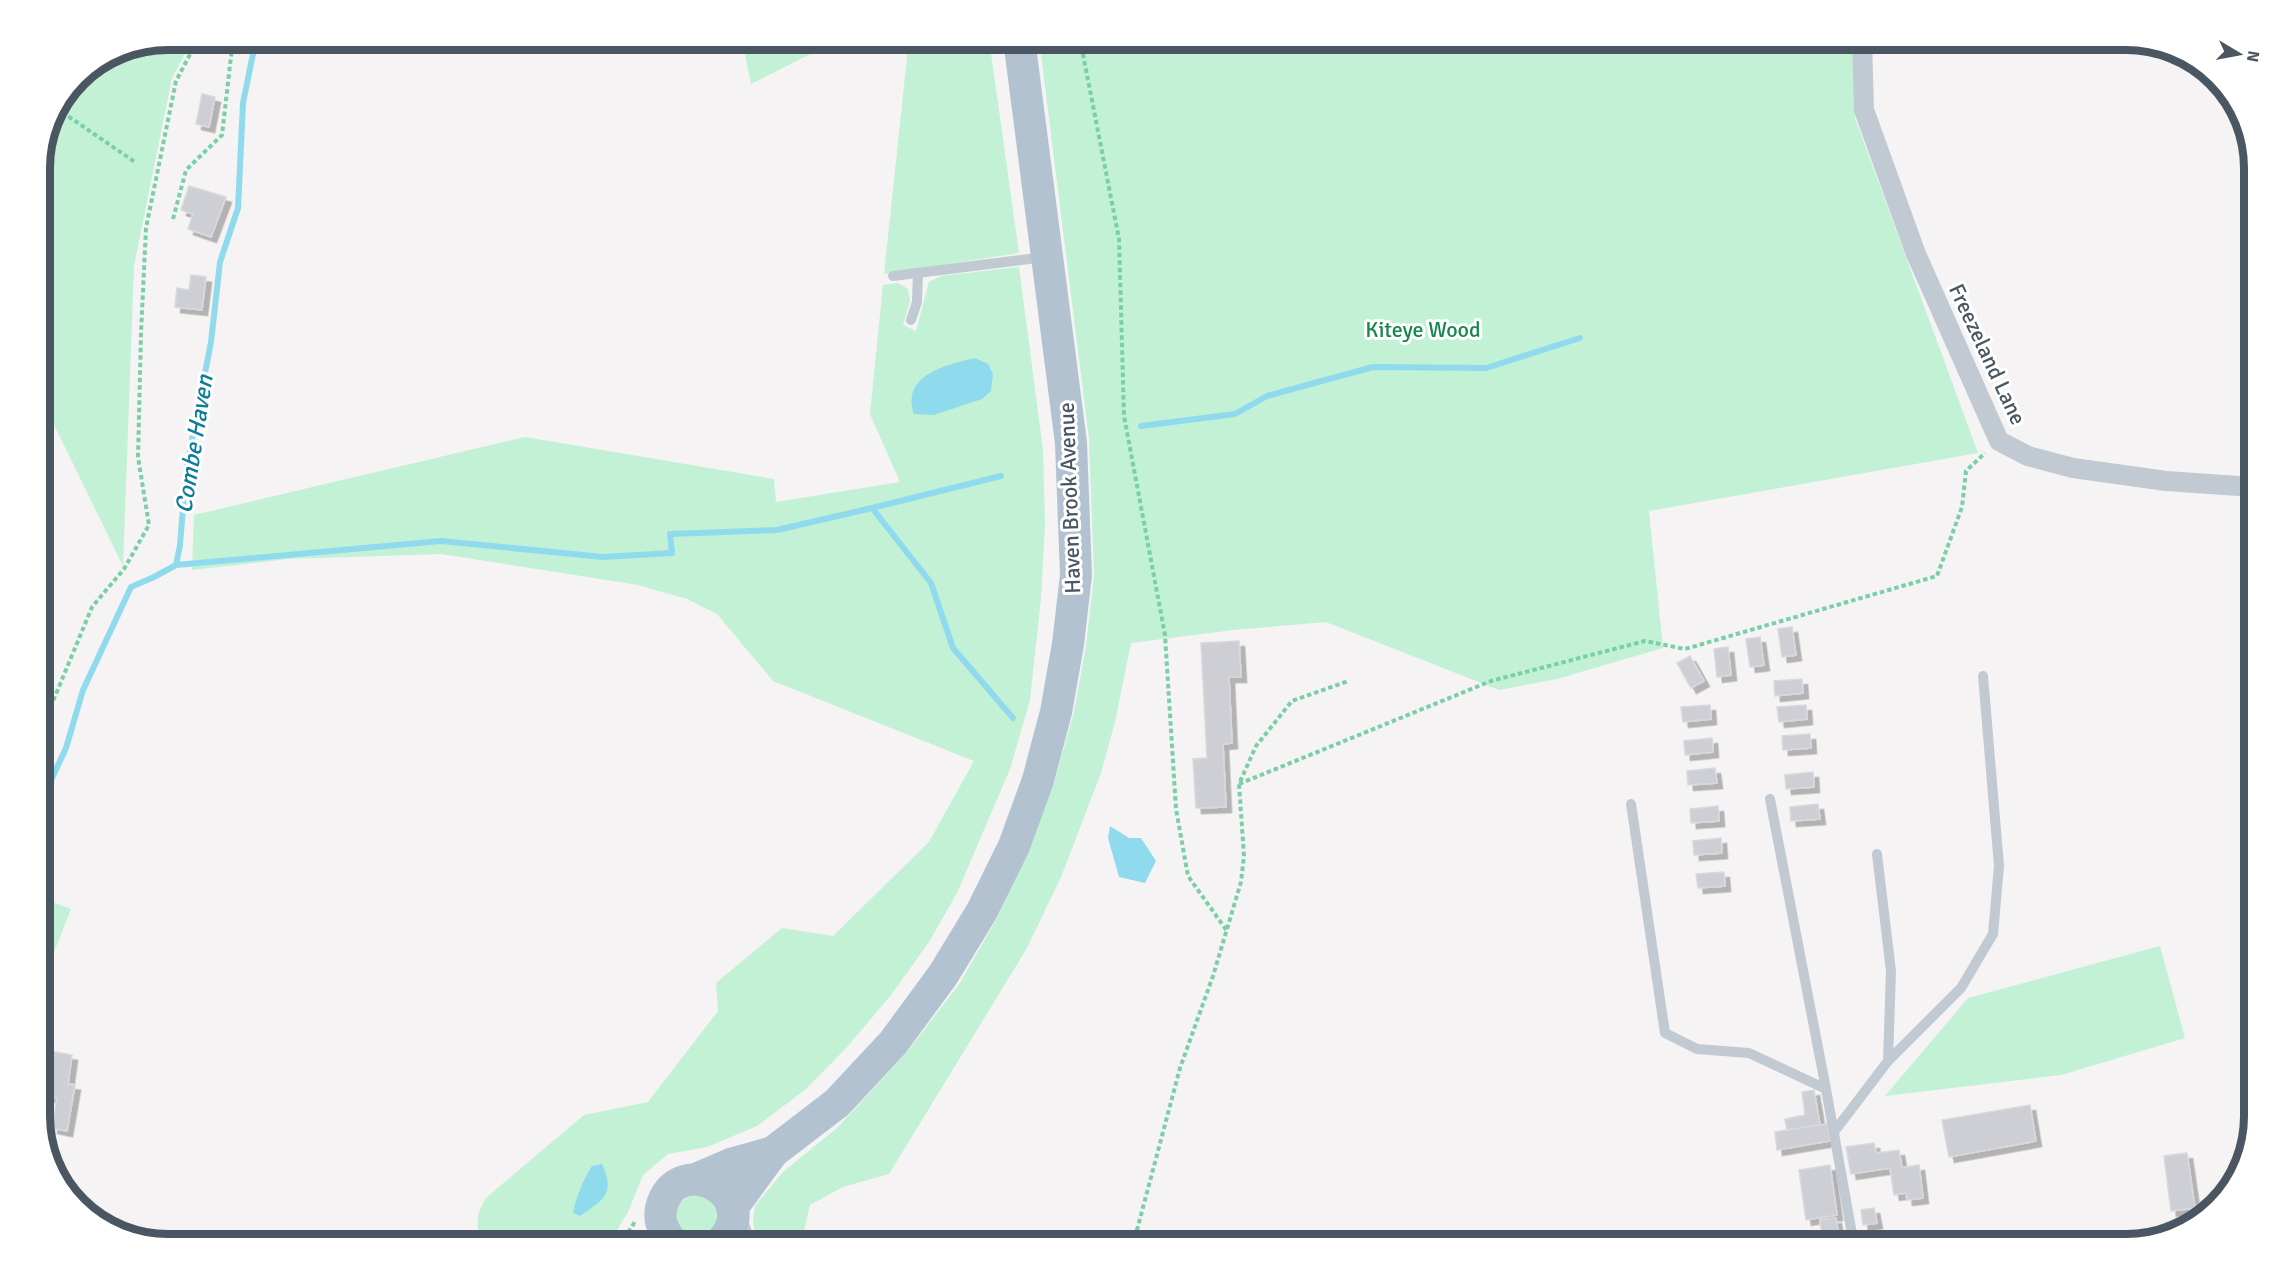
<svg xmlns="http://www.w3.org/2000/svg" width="2293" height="1284" font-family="Signika,sans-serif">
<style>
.green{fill:#c3f1d5}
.water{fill:#90daee}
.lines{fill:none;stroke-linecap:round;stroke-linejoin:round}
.stream{stroke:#90daee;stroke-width:6}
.building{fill:#cdcfd5;stroke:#d7d9de;stroke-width:1.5;filter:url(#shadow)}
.path{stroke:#7ad0a6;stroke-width:4;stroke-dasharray:4.5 3;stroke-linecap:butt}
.lane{stroke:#c1cad2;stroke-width:10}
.street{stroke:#c1cad2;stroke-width:20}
.secondary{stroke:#c1cbd6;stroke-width:28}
.primary{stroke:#b3c2d1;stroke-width:32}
.labels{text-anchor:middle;stroke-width:6;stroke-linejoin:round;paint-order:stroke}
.park-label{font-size:22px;fill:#17864f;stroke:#fff}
.street-label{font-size:22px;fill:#4a5661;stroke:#fff}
.water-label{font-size:24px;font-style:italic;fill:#0c7c9b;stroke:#fff}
.rim{fill:none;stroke:#4a5661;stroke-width:8}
</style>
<defs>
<filter id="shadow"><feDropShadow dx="5.5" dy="5.5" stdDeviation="0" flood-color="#0004"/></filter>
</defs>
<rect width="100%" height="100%" fill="#f5f3f3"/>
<g class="green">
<polygon points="168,39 193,39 172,78 134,266 123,566 39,394 39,160 49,118 77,77 119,49"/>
<polygon points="742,39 840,39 751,84"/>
<polygon points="909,39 989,39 1019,253 884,274"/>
<polygon points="1039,39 1852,39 1855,118 1978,453 1649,511 1663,648 1557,679 1499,690 1326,622 1233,630 1131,643 1115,722 1101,773 1061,877 1027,948 889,1174 843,1187 810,1205 804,1231 807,1245 757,1245 753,1220 755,1206 783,1172 837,1128 907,1052 960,983 997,918 1028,849 1054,783 1074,712 1086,646 1094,575 1089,439"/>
<path d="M1019,267L1043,450L1045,524L1041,598L1030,700L1010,769L957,893L929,942L891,995L848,1046L806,1089L757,1126L707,1147L668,1154L643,1175L628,1212L608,1245H528L516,1240L512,1245H481C477,1224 474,1216 487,1197L584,1115L648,1102L718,1011L716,983L782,928L833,936L929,842L974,761L773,681L717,614L687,599L638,585L441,554L288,559L192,570L194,515L525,437L774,479L776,502L900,482L870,414L883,285L898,283L908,289L910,301L903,325L916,331L929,282L941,276Z"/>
<polygon points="39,897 71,909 39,990"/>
<polygon points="2160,946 2185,1038 2061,1075 1885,1096 1968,998"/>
<polygon points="701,1189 724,1212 705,1241 687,1241 671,1208"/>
</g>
<g class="water">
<path d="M975,358L988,364L993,374L991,391L982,399L934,415L914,414C901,374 947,365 975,358Z"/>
<polygon points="1110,826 1129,838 1141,838 1156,861 1145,883 1119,877 1108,838"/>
<path d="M602,1164C616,1194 603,1200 580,1216L573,1213C576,1197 583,1180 592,1166Z"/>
</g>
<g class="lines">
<g class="stream">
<polyline points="1141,426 1235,414 1267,396 1373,367 1486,368 1580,338"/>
<polyline points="872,508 1001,476"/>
<polyline points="176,565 441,541 603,557 672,553 670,534 777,530 872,508 931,583 953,648 1013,718"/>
<polyline points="39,806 66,748 83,690 131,587 154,577 176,565 180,545 186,471 211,342 220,262 238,208 243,103 256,39"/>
</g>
</g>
<g class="building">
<polygon points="202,94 215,97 209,127 196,124"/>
<polygon points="189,186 226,197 211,237 188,229 193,214 181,210"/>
<polygon points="191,275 206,277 202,310 175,307 177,288 189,290"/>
<polygon points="1792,627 1796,655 1782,657 1778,629"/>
<polygon points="1760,637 1764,665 1750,667 1746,639"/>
<polygon points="1239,641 1241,677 1229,677 1232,743 1223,744 1226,807 1196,808 1193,759 1207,758 1201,643"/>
<polygon points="1728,647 1731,675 1717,677 1714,649"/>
<polygon points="1690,656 1704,681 1691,688 1677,663"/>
<polygon points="1802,679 1803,693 1775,696 1774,681"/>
<polygon points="1710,705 1711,719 1683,722 1681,707"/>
<polygon points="1806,705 1807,719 1779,722 1777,707"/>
<polygon points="1810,734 1811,748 1783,750 1782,736"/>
<polygon points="1712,738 1713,752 1685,755 1684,741"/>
<polygon points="1715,768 1717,783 1688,785 1687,771"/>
<polygon points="1813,772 1814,787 1786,789 1785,775"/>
<polygon points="1818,804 1820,819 1791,821 1790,807"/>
<polygon points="1718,806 1719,821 1691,823 1690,809"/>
<polygon points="1721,838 1722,853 1694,855 1693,841"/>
<polygon points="1724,872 1725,886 1698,888 1696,874"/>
<polygon points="50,1051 72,1055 68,1084 75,1085 67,1131 52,1128 57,1098 39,1095 40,1080 45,1080"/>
<polygon points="1814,1090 1820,1125 1787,1130 1785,1119 1805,1115 1802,1092"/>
<polygon points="2030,1105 2036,1141 1949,1157 1942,1120"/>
<polygon points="1827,1124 1830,1141 1777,1150 1775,1132"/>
<polygon points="1874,1143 1876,1153 1899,1150 1902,1168 1919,1165 1923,1198 1907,1200 1906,1193 1894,1195 1890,1168 1851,1174 1846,1147"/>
<polygon points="2187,1153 2195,1208 2171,1211 2164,1156"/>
<polygon points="1830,1165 1837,1215 1806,1220 1799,1170"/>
<polygon points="1874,1208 1877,1223 1863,1225 1861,1210"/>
<polygon points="1836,1218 1840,1245 1823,1245 1820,1220"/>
<polygon points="2185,1219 2187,1228 2160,1236 2159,1231 2168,1230 2166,1222"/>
</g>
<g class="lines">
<g class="path">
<polyline points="1080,39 1119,239 1124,416 1165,635 1176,809 1188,876 1227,931"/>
<polyline points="56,108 135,162"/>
<polyline points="173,219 186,170 222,135 233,39"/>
<polyline points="39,735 92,607 124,569 149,525 138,457 141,333 146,228 176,81 198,39"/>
<polyline points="1239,784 1491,681 1645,641 1685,649 1937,576 1962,507 1966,471 1985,453"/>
<polyline points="620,1245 636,1220"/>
<polyline points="1133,1245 1180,1068 1213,976 1241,882 1244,856 1239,784 1256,746 1292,701 1348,681"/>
</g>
<g class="lane">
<polyline points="893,276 1045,257"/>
<polyline points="911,320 917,302 918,273"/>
<polyline points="1770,799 1826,1089"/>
<polyline points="1631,804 1665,1033 1697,1049 1749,1053 1826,1089 1854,1245"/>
<polyline points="1888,1061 1961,988 1993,934 1999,866 1983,676"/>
<polyline points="1834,1132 1888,1061 1891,971 1877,854"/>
</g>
<polyline class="street" points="1862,39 1864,110 1916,254 1999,441 2028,456 2073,468 2166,481 2254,487"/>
<polyline class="secondary" points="733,1219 742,1245"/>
<g class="primary">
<polyline points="696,1179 731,1164 773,1152"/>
<polyline points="732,1208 773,1152 837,1103 893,1043 943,975 982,911 1014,846 1038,780 1056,712 1068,644 1076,575 1071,443 1019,39"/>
<path d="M675,1245C665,1235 658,1222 661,1208C676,1147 770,1196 718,1245"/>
</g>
</g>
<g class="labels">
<g class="park-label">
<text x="1423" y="337">Kiteye Wood</text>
</g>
<g class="street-label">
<text transform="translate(1988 354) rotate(65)" y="8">Freezeland Lane</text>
<text transform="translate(1069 498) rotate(-92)" y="8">Haven Brook Avenue</text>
</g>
<g class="water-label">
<text transform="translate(194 444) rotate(-81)" y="8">Combe Haven</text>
</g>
</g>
<path d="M0 0H2293V1284H0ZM168 50H2126A118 118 0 0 1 2244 168V1116A118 118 0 0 1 2126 1234H168A118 118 0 0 1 50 1116V168A118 118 0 0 1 168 50Z" fill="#fff" fill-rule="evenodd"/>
<path class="rim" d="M168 50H2126A118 118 0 0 1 2244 168V1116A118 118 0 0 1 2126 1234H168A118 118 0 0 1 50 1116V168A118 118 0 0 1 168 50Z"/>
<g transform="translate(2239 54) rotate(100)" stroke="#ffffff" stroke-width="4.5" paint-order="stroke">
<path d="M0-4.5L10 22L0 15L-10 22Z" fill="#4a5661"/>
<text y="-9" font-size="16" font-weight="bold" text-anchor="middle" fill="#4a5661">N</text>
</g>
</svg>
